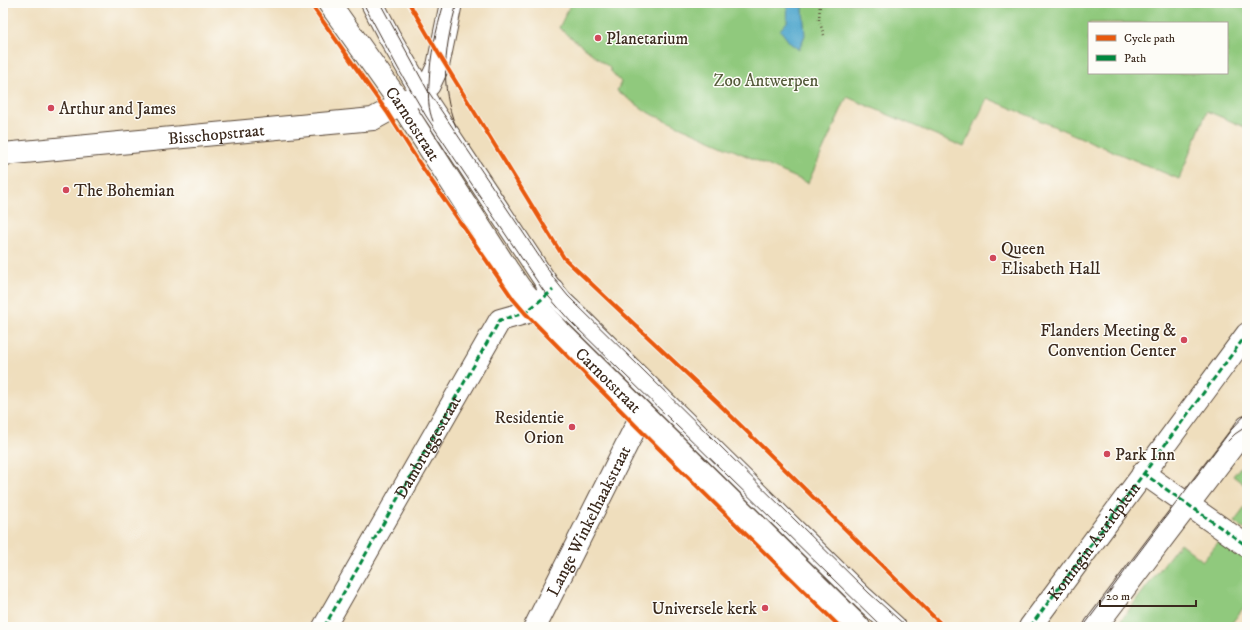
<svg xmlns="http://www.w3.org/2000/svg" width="1250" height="630" font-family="'IM FELL DW Pica',serif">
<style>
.green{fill:#90c97d;stroke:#667a4e;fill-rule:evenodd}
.water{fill:#51a7cd;stroke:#466876}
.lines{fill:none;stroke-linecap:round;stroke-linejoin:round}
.pedestrian-casing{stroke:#564536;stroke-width:24}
.minor-casing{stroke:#564536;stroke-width:24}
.secondary-casing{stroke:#564536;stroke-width:24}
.path{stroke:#564536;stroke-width:2.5;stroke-dasharray:1 3;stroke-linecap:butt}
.pedestrian{stroke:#fff;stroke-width:22}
.minor{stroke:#fff;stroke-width:22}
.secondary{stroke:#fff;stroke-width:22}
.tram{stroke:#3b2a1e;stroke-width:1}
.quiet{stroke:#00873e;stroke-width:3;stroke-dasharray:6 3;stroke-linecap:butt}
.cycleway-casing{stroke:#fdfcf7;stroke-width:6}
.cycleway{stroke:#e8590c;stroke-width:4}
.poi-dot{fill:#d1495b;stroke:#fdfcf7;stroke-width:1.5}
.labels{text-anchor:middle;stroke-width:3;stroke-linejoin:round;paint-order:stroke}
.poi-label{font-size:17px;fill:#3b2a1e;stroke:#fdfcf7;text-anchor:start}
.park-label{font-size:17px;fill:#545a3a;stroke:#fdfcf7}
.street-label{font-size:17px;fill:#3b2a1e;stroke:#fdfcf7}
</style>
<rect width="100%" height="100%" fill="#fdfcf7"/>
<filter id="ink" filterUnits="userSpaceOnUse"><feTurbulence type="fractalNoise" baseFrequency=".025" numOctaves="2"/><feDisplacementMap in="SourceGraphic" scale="8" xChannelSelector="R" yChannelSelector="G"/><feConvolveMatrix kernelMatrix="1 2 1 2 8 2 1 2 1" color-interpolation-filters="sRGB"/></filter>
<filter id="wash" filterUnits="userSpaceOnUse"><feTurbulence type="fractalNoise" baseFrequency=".012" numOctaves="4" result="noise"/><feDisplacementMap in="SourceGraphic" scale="16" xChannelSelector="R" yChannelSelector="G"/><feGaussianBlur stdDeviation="0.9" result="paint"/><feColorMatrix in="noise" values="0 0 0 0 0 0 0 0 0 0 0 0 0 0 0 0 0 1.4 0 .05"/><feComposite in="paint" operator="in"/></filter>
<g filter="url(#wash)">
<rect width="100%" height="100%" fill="#efdebd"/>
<g class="green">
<path d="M571,3H1247V128L1207,111L1179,179L987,98L964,147L847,97L808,183L649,113L617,91L621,82L610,70V68L559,28ZM1089,23H1227V73H1089Z"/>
<polygon points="1246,460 1247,460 1247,487 1233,476"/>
<polygon points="1247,505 1247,531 1234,522"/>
<polygon points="1221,539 1247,558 1247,603 1229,627 1116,627 1180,543 1203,561"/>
</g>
<polygon class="water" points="788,3 805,3 803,9 805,35 799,50 790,43 780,30 787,22"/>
</g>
<g filter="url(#ink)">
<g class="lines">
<g class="pedestrian-casing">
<g id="pedestrian">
<polyline points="1143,473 1247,546"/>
<path id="s1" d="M324,627L500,320L525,313L553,290"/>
<path id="s2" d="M1030,627L1247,334"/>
</g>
</g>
<g class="minor-casing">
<g id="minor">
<path id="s3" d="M3,154L373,119L422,92L429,85L438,66L451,3"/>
<path id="s4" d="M535,627L636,426L645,417"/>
<polyline points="1095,627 1247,427"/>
</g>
</g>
<g class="secondary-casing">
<g id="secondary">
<path id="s5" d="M329,3L401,104L507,269L520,288L560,332L859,627"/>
<polyline points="372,3 389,36 429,105 548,285 562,302 577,316 863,598 895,627"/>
</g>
</g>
<polyline class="path" points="820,3 819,20 824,35"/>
<use href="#pedestrian" class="pedestrian"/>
<use href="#minor" class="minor"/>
<use href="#secondary" class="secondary"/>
<g class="tram">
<polyline points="363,3 399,70 426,116 543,290 570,321 882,627"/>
<polyline points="380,3 428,91 555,280 568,296 869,593 907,627"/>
<path d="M433,121C428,109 428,97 429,84C430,54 436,32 444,3"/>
<path d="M456,127C439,86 445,45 457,3"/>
<polyline points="1228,441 1235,434 1247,426"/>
<polyline points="1083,627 1231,430 1247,413"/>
</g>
<g class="quiet">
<polyline points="1143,473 1247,546"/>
<polyline points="324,627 500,320 525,313 553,290"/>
<polyline points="1030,627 1247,334"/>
</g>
<g class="cycleway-casing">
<g id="cycleway">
<polyline points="310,3 387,112 420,164 513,299 525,313 636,426 840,627"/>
<polyline points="409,3 440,56 564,258 718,403 944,627"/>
</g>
</g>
<use href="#cycleway" class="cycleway"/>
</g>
</g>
<g class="poi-dot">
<circle cx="598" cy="38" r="4"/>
<circle cx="51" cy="108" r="4"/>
<circle cx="66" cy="190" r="4"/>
<circle cx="993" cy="258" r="4"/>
<circle cx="1184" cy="340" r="4"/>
<circle cx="572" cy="427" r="4"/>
<circle cx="1107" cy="454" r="4"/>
<circle cx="765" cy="608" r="4"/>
</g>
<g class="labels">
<g class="poi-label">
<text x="606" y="44">Planetarium</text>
<text x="59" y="114">Arthur and James</text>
<text x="74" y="196">The Bohemian</text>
<text x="1001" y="254">Queen<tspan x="1001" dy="20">Elisabeth Hall</tspan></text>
<text x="1176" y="336" text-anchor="end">Flanders Meeting &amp;<tspan x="1176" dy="20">Convention Center</tspan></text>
<text x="564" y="423" text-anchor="end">Residentie<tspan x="564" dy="20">Orion</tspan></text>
<text x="1115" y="460">Park Inn</text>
<text x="757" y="614" text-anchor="end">Universele kerk</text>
</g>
<g class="park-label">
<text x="766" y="86">Zoo Antwerpen</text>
</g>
<g class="street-label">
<text dy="6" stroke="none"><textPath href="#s5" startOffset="147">Carnotstraat</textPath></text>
<text dy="6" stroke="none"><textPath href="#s3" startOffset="214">Bisschopstraat</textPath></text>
<text dy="6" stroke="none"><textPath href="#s5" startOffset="471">Carnotstraat</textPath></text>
<text dy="6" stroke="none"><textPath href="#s1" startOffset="208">Dambruggestraat</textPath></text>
<text dy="6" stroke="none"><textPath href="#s4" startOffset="119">Lange Winkelhaakstraat</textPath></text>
<text dy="6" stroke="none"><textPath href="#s2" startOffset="107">Koningin Astridplein</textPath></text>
</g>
</g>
<rect width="1250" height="630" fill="none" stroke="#fdfcf7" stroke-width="16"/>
<rect x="1088" y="22" width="140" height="52" fill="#fdfcf7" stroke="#afa8a0"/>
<rect x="1096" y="35" width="20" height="6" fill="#e8590c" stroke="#afa8a0"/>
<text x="1124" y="42" font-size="12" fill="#3b2a1e">Cycle path</text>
<rect x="1096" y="55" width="20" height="6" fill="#00873e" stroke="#afa8a0"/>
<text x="1124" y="62" font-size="12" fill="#3b2a1e">Path</text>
<path d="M1100 600v6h96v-6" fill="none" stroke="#3b2a1e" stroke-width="2"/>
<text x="1106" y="600" font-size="12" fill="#3b2a1e" stroke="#fdfcf7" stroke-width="3" paint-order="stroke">20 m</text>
</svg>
